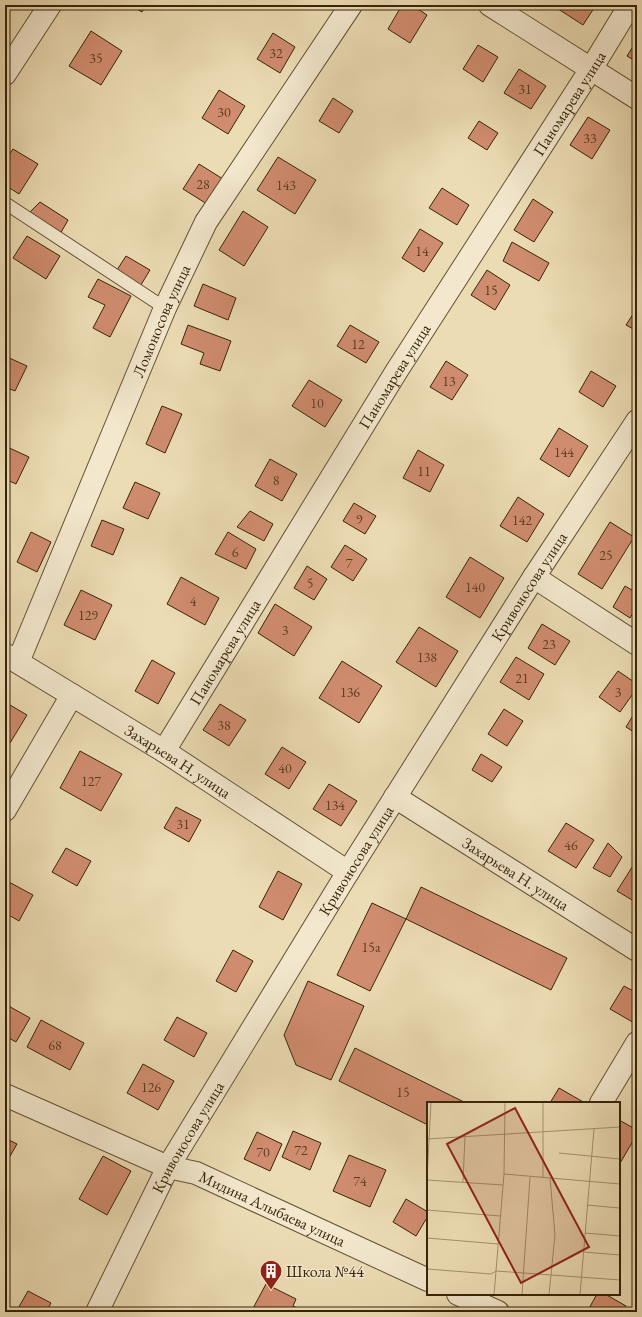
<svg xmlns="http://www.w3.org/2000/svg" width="642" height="1317" font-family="'EB Garamond',serif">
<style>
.building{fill:#d08c6f;stroke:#372409}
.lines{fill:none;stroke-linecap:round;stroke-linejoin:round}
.lane-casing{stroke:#645234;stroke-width:14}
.street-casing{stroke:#645234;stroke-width:24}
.lane{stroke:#f3e8ce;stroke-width:12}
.street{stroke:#f3e8ce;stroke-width:22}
.labels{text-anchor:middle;stroke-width:3;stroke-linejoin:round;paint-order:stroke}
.number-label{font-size:14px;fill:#5d3e22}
.street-label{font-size:16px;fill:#372409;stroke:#f3e8ce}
.poi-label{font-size:16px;fill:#372409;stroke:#f3e8ce;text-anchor:start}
.inset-road{fill:none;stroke:#a49270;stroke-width:1}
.view{fill:#8f2418;fill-opacity:0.15;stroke:#8f2418;stroke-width:2}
.inset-edge{fill:none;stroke:#372409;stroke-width:2}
</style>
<rect width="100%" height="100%" fill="#ecdcb4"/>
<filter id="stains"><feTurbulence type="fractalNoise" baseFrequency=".005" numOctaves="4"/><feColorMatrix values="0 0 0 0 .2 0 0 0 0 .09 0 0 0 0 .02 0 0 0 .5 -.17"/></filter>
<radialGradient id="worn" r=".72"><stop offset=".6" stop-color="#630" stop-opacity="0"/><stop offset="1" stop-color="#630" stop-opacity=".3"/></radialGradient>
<g class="building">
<polygon points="130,5 146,5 142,12"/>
<polygon points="402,5 412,5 427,15 410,43 388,29"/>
<polygon points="552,5 596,5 583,25"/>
<polygon points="91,31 122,51 101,85 69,66"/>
<polygon points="273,33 295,47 280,73 257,59"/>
<polygon points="637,40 637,62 627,56"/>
<polygon points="478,45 498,57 483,82 463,69"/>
<polygon points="519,69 546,86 531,109 504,93"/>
<polygon points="219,90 245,106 228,134 202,118"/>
<polygon points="333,98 353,111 339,133 319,121"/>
<polygon points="588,117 610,130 592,159 570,145"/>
<polygon points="479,121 498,133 487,150 468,138"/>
<polygon points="13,149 38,164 19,194 5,185 5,161"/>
<polygon points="278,157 316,180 295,214 257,190"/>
<polygon points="199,164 223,179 207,204 183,189"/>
<polygon points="442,188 469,205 457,225 429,208"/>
<polygon points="533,199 553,212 534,242 514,230"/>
<polygon points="40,202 68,220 59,236 28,214"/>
<polygon points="243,211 268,227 244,266 219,250"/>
<polygon points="420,229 443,243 424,272 402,258"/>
<polygon points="27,236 60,256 46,279 13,258"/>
<polygon points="512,242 549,263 539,281 503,261"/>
<polygon points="126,256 150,270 139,288 115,273"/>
<polygon points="487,270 510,285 495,310 471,295"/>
<polygon points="98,279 131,296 110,337 93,328 105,305 88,297"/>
<polygon points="203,284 236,298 228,320 194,306"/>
<polygon points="637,308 637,331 626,325"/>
<polygon points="188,325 231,341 220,371 200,364 204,353 181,344"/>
<polygon points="350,325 379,342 366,363 337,346"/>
<polygon points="5,356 27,366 15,391 5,387"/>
<polygon points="446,361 468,375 452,400 430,387"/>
<polygon points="591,371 616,386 603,407 579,392"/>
<polygon points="309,380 342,400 325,427 292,406"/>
<polygon points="162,406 182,414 165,453 146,444"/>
<polygon points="559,428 588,446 569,477 540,459"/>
<polygon points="5,446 29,457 16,484 5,479"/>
<polygon points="418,450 444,465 430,492 403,478"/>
<polygon points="270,459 297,474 282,501 255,486"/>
<polygon points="135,482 160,493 148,519 123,508"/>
<polygon points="518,497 544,514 527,542 500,526"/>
<polygon points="354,503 376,516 365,534 343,521"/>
<polygon points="250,511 273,524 264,541 237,527"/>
<polygon points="102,520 124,529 113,555 91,546"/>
<polygon points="610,522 634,537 602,589 578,574"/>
<polygon points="31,532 51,542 37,572 17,562"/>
<polygon points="228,532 256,549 246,569 215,554"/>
<polygon points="345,545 367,559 353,581 331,567"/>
<polygon points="470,557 504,578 480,618 446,597"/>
<polygon points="307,566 327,579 314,600 294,588"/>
<polygon points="181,577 219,598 205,625 167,604"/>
<polygon points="625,586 637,593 637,606 630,618 613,607"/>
<polygon points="81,590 112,605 95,640 64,625"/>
<polygon points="275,604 312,627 294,656 258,633"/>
<polygon points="542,624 570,641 555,665 528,648"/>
<polygon points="419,627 458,651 436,687 396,662"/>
<polygon points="516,657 544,674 529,700 500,682"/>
<polygon points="152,660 175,673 158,704 135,691"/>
<polygon points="342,661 382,686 359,723 319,698"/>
<polygon points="618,671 637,684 637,688 620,712 599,697"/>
<polygon points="5,702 27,715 10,743 5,740"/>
<polygon points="220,704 246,720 229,746 203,730"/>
<polygon points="504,709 523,721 507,746 488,734"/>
<polygon points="637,709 637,734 626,727"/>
<polygon points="282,747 306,762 289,789 265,774"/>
<polygon points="80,751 122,774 101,811 60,788"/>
<polygon points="481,754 502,767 492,782 472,770"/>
<polygon points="329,784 357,801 341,826 313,809"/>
<polygon points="176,807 201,820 189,842 164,828"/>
<polygon points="566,823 594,840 576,868 548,851"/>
<polygon points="608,843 622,857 610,877 593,868"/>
<polygon points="66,848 91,861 77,886 52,872"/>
<polygon points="634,864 637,866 637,903 617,891"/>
<polygon points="278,871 302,884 283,920 259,907"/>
<polygon points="7,881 33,895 19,921 5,913 5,884"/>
<polygon points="421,887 567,958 551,990 406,919"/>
<polygon points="372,903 406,919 370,991 337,975"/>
<polygon points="233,950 253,961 236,992 216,981"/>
<polygon points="308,981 364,1006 331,1080 296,1065 284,1035"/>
<polygon points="624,986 637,993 636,1024 610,1009"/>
<polygon points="5,1004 30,1018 16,1042 5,1036"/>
<polygon points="177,1017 207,1033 194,1057 164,1040"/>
<polygon points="41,1020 84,1043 70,1070 27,1047"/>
<polygon points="355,1048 466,1103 428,1103 428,1125 339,1081"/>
<polygon points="143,1064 174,1081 158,1110 127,1093"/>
<polygon points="559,1088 585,1103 550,1103"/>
<polygon points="619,1120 637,1130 637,1134 619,1165"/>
<polygon points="293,1131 321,1143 310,1170 282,1157"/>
<polygon points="257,1132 282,1144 270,1171 244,1159"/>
<polygon points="5,1138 17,1144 5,1165"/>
<polygon points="349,1155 386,1170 370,1207 333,1191"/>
<polygon points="103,1156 131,1171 107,1215 79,1199"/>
<polygon points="406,1199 428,1212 428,1216 416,1236 393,1222"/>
<polygon points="266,1284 296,1299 293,1306 305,1312 251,1312"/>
<polygon points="28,1291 51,1303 46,1312 16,1312"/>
<polygon points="597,1294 605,1294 626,1306 623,1312 587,1312"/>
</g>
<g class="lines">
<g class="lane-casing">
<polyline id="lane" points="5,203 165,308"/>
</g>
<g class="street-casing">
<g id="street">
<polyline points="490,5 637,98"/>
<polyline points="5,74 50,5"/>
<polyline points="534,577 637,644"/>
<path id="s1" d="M6,655L164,751L348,872"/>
<path id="s2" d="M18,662L165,308L206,222L351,5"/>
<path id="s3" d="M164,751L396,372L591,69L630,5"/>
<path id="s4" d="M395,797L637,950"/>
<polyline points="5,810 72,695"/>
<path id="s5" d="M5,1095L168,1167L196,1173L428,1280"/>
<polyline points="601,1103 637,1043"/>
<polyline points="458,1294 498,1312"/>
<path id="s6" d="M97,1312L168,1167L348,872L534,577L637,421"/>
</g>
</g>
<use href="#lane" class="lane"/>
<use href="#street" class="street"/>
</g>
<defs>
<g id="building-pin" transform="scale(1.15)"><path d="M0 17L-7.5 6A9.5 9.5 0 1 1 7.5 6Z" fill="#8f2418" stroke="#f3e8ce"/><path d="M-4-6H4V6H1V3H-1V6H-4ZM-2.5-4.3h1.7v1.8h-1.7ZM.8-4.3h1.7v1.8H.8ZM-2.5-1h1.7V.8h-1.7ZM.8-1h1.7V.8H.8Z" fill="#fff"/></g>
</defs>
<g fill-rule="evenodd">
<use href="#building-pin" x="271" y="1271"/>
</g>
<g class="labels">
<g class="number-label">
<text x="276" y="58">32</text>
<text x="96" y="63">35</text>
<text x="525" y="94">31</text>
<text x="224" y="117">30</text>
<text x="590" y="143">33</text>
<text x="203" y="189">28</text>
<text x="286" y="190">143</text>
<text x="422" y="256">14</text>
<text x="491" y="295">15</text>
<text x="358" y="349">12</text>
<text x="449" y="386">13</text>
<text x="317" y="408">10</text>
<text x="564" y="457">144</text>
<text x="424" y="476">11</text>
<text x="276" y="485">8</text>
<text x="359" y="524">9</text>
<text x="522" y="525">142</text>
<text x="235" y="557">6</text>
<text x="606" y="560">25</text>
<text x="349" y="568">7</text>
<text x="310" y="588">5</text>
<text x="475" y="592">140</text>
<text x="193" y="606">4</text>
<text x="88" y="620">129</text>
<text x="285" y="635">3</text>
<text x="549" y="649">23</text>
<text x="427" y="662">138</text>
<text x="522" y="683">21</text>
<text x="350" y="697">136</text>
<text x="618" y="697">3</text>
<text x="224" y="730">38</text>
<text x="285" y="773">40</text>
<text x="91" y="786">127</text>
<text x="335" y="810">134</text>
<text x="183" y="829">31</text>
<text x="571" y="850">46</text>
<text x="371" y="952">15а</text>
<text x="55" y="1050">68</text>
<text x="151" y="1092">126</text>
<text x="403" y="1097">15</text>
<text x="301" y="1155">72</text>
<text x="263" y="1157">70</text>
<text x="360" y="1186">74</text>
</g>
<g class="street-label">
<text dy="6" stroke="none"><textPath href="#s3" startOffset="764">Паномарева улица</textPath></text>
<text dy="6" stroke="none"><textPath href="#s2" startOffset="370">Ломоносова улица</textPath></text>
<text dy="6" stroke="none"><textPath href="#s3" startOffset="440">Паномарева улица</textPath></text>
<text dy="6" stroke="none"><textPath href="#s6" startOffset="845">Кривоносова улица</textPath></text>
<text dy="6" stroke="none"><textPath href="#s3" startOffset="116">Паномарева улица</textPath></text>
<text dy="6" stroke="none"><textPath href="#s1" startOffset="202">Захарьева Н. улица</textPath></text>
<text dy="6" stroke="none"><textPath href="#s6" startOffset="521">Кривоносова улица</textPath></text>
<text dy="6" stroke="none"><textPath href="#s4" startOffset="143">Захарьева Н. улица</textPath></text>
<text dy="6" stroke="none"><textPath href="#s6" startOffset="197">Кривоносова улица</textPath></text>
<text dy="6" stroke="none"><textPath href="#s5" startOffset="291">Мидина Алыбаева улица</textPath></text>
</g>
<g class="poi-label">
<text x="286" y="1277">Школа №44</text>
</g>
</g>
<g transform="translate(427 1102)">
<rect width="193" height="193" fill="#ecdcb4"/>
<path class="inset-road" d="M0,37L193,25M132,51L193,57M77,72L193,82M0,76L4,0M116,76V0M0,78L76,83M36,80L38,34M160,103L192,106M0,108L73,114M158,131L193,134M0,136L71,142M156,150L193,153M0,167L64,172L69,169L193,178M67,193L77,72L78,0M95,193L103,75M122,193L128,133L123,76M153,193L167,27"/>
<path class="view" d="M88,6L162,145L94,181L20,42Z"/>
<rect width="193" height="193" class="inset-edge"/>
</g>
<rect width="642" height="1317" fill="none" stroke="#ecdcb4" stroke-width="20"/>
<rect x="6" y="6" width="630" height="1305" fill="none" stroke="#372409" stroke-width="2"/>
<rect x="10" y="10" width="622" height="1297" fill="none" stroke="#372409"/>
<rect width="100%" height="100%" filter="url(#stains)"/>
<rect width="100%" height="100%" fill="url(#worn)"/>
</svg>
